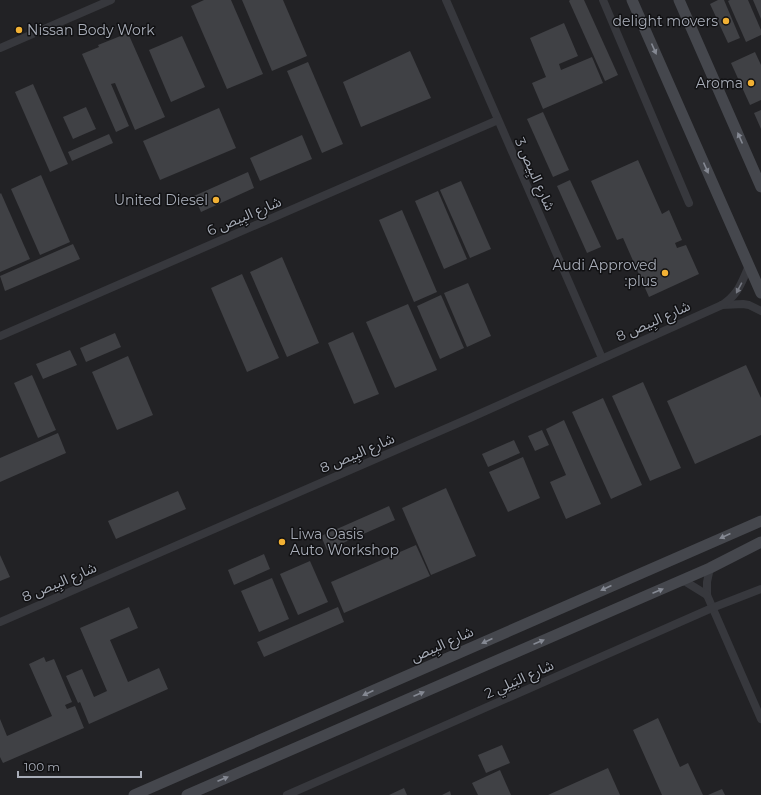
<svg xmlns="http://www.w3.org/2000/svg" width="761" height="795" font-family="Montserrat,'Noto Sans Arabic',sans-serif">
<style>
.built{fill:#222225}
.building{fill:#404145}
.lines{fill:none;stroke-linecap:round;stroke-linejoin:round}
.street{stroke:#37383d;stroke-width:8}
.secondary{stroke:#45474d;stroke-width:11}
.oneway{fill:#858993}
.oneway2{fill:#757881}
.poi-dot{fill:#f2b134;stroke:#111113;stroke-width:1.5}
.labels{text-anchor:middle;stroke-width:3;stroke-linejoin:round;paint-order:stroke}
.poi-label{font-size:14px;fill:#a8adb8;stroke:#111113;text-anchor:end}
.street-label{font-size:14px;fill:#a8adb8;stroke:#111113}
</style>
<rect width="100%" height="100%" fill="#161618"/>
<rect class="built" x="0" y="0" width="761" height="795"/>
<g class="building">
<polygon points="204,0 231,0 263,74 227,89 191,6"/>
<polygon points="242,0 283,0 307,56 272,71"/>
<polygon points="570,0 584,0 618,75 605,81 569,1"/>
<polygon points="718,0 724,0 740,38 728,43 710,4"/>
<polygon points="730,0 748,0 761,30 761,35 746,42 728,1"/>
<polygon points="753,0 761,0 761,19"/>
<polygon points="564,23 578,56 559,64 561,70 592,57 603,83 543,109 532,83 546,77 530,38"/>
<polygon points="128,33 165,117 135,130 115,83 111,84 129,126 116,132 82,54 99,47 98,45"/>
<polygon points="182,36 205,87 171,102 149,50"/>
<polygon points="410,51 431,98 361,127 343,82"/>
<polygon points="755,52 761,65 761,100 750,105 731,63"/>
<polygon points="308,62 343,144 322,153 287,71"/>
<polygon points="33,84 68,164 50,172 15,92"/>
<polygon points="86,107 96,129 73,139 63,117"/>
<polygon points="219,108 236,148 160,180 143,141"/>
<polygon points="761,110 761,129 754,113"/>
<polygon points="543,112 569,170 553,177 527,119"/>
<polygon points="109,134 113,143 72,161 68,152"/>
<polygon points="302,135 312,159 260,181 250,158"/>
<polygon points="638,160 662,214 669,210 682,240 675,243 677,248 686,245 699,274 649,297 623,238 617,240 591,181"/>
<polygon points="248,172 254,188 201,212 194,196"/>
<polygon points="41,175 70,242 40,255 11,189"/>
<polygon points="570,180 601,247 587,253 557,186"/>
<polygon points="461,181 491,249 470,258 440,190"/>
<polygon points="438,191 467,259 444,269 415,201"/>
<polygon points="1,193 30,259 0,272 0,194"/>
<polygon points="402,210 437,292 414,302 379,220"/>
<polygon points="73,244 80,259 5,291 0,276"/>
<polygon points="282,257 319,343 287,357 250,272"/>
<polygon points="242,274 279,358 247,372 211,288"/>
<polygon points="468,283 491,336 467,347 444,293"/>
<polygon points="441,295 464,348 440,359 417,306"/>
<polygon points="408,304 437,370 395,388 366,322"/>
<polygon points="353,332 379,394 354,404 328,343"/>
<polygon points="115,333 121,347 86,362 80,348"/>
<polygon points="70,350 77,365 43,379 36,364"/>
<polygon points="128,356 153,415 117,430 92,372"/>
<polygon points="746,365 761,398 761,435 695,464 667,401"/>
<polygon points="32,375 56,430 38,438 14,383"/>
<polygon points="643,382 681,468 650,481 612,396"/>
<polygon points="603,398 642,485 611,499 572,412"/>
<polygon points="564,420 601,504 566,519 550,482 566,475 546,429"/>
<polygon points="542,430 549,445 535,451 528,436"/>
<polygon points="58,433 66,453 0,482 0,458"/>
<polygon points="514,440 520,453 488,467 482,454"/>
<polygon points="523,457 540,498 508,512 489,472"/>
<polygon points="446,488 476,556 431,575 402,508"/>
<polygon points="178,491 186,509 116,539 108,521"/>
<polygon points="389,506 395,520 327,550 321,536"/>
<polygon points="416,545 430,576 344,613 331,582"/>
<polygon points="264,554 270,569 234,585 228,570"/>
<polygon points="0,555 10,577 0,581"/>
<polygon points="310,561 328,602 298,615 280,574"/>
<polygon points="272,578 289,619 259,632 241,591"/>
<polygon points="129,607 138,628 110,640 128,682 159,668 168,689 89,724 80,702 78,703 66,676 82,669 94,697 107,691 80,628"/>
<polygon points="338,607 344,622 264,657 257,642"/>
<polygon points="44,657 46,662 54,659 72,702 65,705 67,709 75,706 84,728 3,763 0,757 0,719 7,736 52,716 29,664"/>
<polygon points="658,718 680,767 688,763 703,795 662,795 633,730"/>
<polygon points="502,745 510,763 486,773 478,755"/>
<polygon points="608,768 620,795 548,795"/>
<polygon points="500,770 511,795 478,795 472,783"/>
<polygon points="404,788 407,795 389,795"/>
<polygon points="722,789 725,795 708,795"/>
<polygon points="450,791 451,795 442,795"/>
</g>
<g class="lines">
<g class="street">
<polyline points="446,0 602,358"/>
<polyline points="603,0 689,203"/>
<polyline points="0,48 111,0"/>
<polyline points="722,305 743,304 749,305 761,311"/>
<polyline points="0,336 498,120"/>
<polyline points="710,568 707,582 707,595 761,719"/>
<polyline points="679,581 686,582 707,595"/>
<path d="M0,622L470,418L722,305C739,294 741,283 749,266"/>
<polyline points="287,795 712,608 761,589"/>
</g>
<g class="secondary">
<polyline points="632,0 761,293"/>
<polyline points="679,0 761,187"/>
<polyline points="134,795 761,521"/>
<polyline points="187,795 710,568 761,542"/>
</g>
</g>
<defs><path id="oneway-solid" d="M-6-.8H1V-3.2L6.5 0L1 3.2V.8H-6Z"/></defs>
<g class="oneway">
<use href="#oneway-solid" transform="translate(654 49) rotate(66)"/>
<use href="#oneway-solid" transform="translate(740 138) rotate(-114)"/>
<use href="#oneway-solid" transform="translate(706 168) rotate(66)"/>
<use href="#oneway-solid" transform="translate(725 536) rotate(156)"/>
<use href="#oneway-solid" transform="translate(606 588) rotate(156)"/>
<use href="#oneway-solid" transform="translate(658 591) rotate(-23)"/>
<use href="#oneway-solid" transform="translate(487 641) rotate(156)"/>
<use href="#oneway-solid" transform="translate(539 642) rotate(-23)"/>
<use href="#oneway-solid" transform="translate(368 693) rotate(156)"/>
<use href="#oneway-solid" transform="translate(419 694) rotate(-23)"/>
<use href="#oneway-solid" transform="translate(223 779) rotate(-23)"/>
</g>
<use class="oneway2" href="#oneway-solid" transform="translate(739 288) rotate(118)"/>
<g class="poi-dot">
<circle cx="726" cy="21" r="4"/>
<circle cx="19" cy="30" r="4"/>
<circle cx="751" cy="83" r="4"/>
<circle cx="216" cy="200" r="4"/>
<circle cx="665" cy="273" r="4"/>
<circle cx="282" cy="542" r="4"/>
</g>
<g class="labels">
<g class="poi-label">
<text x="718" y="26">delight movers</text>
<text x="27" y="35" text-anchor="start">Nissan Body Work</text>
<text x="743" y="88">Aroma</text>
<text x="208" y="205">United Diesel</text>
<text x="657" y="270">Audi Approved<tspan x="657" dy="16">:plus</tspan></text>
<text x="290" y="539" text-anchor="start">Liwa Oasis<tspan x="290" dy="16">Auto Workshop</tspan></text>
</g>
<g class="street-label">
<text transform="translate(535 174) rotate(66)" y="5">شارع البِيص 3</text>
<text transform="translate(244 216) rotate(-23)" y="5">شارع البِيص 6</text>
<text transform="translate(653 321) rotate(-24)" y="5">شارع البِيص 8</text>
<text transform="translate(357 453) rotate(-23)" y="5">شارع البِيص 8</text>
<text transform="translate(59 582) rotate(-23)" y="5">شارع البِيص 8</text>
<text transform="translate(442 644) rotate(-24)" y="5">شارع البِيص</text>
<text transform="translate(519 679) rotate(-24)" y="5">شارع البَيلِي 2</text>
</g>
</g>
<path d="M18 771v6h123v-6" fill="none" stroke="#a8adb8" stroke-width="2"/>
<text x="24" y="771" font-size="12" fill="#a8adb8" stroke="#111113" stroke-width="3" paint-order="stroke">100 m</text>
</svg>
